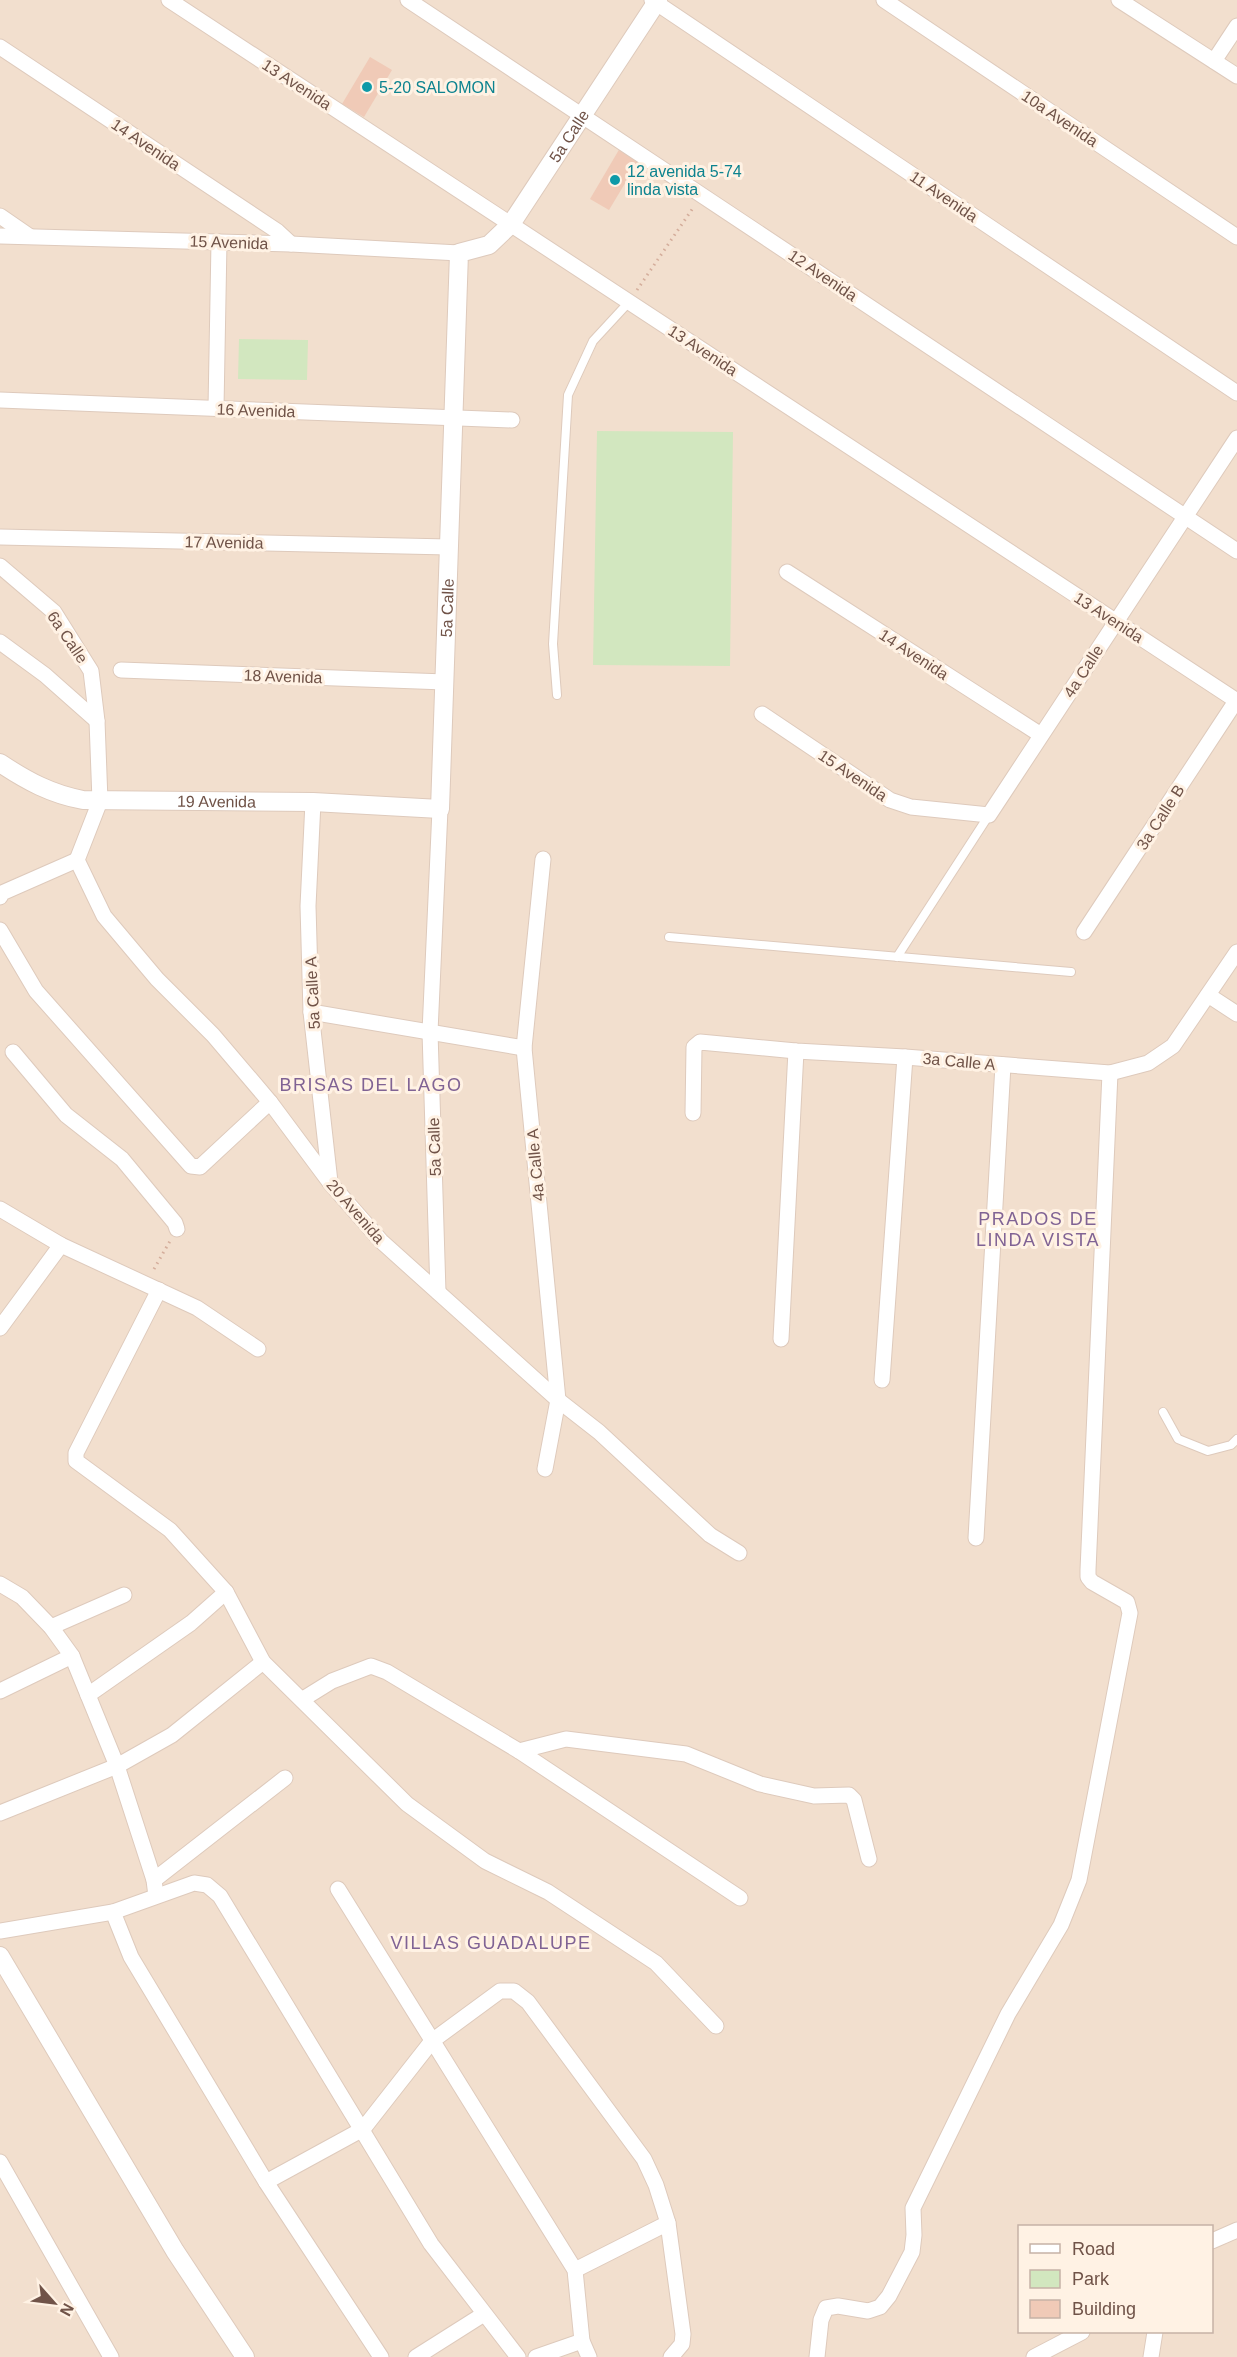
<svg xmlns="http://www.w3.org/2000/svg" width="1237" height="2357" font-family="Helvetica,sans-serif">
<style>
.residential{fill:#f2dfce;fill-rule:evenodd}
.green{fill:#d2e7bf}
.building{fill:#f0cab7}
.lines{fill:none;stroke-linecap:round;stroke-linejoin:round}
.service-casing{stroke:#decabc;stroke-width:10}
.minor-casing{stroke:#decabc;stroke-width:17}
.tertiary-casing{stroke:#decabc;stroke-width:20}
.path{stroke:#d4ad9b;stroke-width:3;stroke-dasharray:1.5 4.5;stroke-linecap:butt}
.service{stroke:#fff;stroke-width:8}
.minor{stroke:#fff;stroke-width:15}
.tertiary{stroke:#fff;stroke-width:18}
.culture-dot{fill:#0f9aa8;stroke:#fff2e4;stroke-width:2}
.labels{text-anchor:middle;stroke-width:6;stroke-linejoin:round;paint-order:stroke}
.street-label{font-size:16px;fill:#705348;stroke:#fff2e4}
.culture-label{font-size:16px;fill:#0d838f;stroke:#fff2e4;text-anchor:start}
.neighbourhood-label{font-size:18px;letter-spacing:1.5px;fill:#806394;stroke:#fff2e4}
</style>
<rect width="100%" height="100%" fill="#fbeedf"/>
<path class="residential" d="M0,0H1237V2357H0ZM1020,2226H1212V2332H1020Z"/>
<g class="green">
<polygon points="239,339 308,340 307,380 238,379"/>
<polygon points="597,431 733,432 730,666 593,665"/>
</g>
<g class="building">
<polygon points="370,57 392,70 364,117 342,104"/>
<polygon points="620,148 639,160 609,210 590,199"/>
</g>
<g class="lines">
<g class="service-casing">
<g id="service">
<polyline points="557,695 553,644 568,395 593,341 629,302"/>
<polyline points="669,937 1071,972"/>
<polyline points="897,957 989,815"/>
<polyline points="1163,1412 1178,1439 1208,1451 1231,1445 1237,1439"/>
</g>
</g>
<g class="minor-casing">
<g id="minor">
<polyline points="169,0 1237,701"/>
<polyline points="408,0 1237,551"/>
<polyline points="652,0 1237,393"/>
<polyline points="884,0 1237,237"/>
<polyline points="1119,0 1237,76"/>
<polyline points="0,47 277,231 291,244"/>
<polyline points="1214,61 1237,26"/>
<polyline points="0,216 29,236"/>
<polyline points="0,236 291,244 459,253"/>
<polyline points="0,400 512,420"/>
<polyline points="216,408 219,242"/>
<polyline points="0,537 449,547"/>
<polyline points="0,566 54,612 91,671 97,721 100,801 77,860 104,916 157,979 213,1035 270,1102 331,1184 381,1241 558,1400 599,1432 710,1535 739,1553"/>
<polyline points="787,572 1041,735"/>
<polyline points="0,642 45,675 97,721"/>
<polyline points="121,670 445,682"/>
<polyline points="762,714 890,800 911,807 989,815 1237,438"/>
<polyline points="313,802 308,906 311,1012 330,1182"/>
<polyline points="543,859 524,1048 558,1400 545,1469"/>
<polyline points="0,897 2,893 77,860"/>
<polyline points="0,930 36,991 191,1166 200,1167 270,1102"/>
<polyline points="1084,932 1236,701"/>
<polyline points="1208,995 1237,1014"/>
<polyline points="311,1012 524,1048"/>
<polyline points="13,1052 66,1115 122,1159 175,1223 177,1229"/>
<polyline points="693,1113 694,1047 700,1042 796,1051 905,1057 1110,1073 1148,1063 1173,1046 1237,952"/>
<polyline points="0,1209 61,1245 197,1308 258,1349"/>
<polyline points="159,1290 76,1453 76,1461 170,1530 226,1592 263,1662 407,1804 485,1861 548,1892 656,1963 716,2026"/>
<polyline points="438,1292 430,1032 440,809"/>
<polyline points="0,1328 61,1245"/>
<polyline points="781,1339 796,1051"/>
<polyline points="882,1380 905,1057"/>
<polyline points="976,1538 1003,1065"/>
<polyline points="0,1584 22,1597 51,1627 72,1656 117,1766 154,1880 156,1896"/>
<polyline points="51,1627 124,1595"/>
<polyline points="0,1691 72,1656"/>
<polyline points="88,1695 191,1623 226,1592"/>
<polyline points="303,1699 332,1681 371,1666 387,1672 519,1751 740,1898"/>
<polyline points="519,1751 566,1739 686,1754 760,1784 814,1796 849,1795 854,1800 869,1859"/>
<polyline points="0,1813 117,1766 172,1735 263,1662"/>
<polyline points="154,1880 285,1778"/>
<polyline points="338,1889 575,2270 582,2341 589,2357"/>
<polyline points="113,1912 131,1957 266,2182 381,2357"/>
<polyline points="0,1931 113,1912 194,1883 207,1885 220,1896 431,2244 518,2357"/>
<polyline points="0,2162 111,2357"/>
<polyline points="266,2182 363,2129 432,2041 500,1991 514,1991 528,2002 644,2159 656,2185 668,2223 683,2334 682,2344 671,2357"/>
<polyline points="1212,2241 1237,2230"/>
<polyline points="575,2270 668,2223"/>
<polyline points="416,2357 484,2314"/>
<polyline points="536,2357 582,2341"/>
<polyline points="817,2357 821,2320 826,2308 838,2306 868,2311 880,2307 889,2296 912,2252 914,2235 913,2208 1008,2014 1061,1925 1079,1880 1130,1613 1127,1602 1092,1582 1088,1577 1088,1570 1110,1073"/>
<polyline points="1034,2357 1082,2332"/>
<polyline points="1151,2357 1155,2332"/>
</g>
</g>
<g class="tertiary-casing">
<g id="tertiary">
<path id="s1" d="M0,763C27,781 51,794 83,800L313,802L440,809L459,253L489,245L511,224L658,0"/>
<polyline points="0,1956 175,2251 245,2357"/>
</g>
</g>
<g class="path">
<polyline points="637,290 693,208"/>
<polyline points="154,1269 170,1241"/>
</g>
<use href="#service" class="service"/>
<use href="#minor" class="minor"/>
<use href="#tertiary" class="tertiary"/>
</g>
<g class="culture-dot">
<circle cx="367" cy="87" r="6"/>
<circle cx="615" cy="180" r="6"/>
</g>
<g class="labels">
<g class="street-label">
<text transform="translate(297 84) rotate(33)" y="6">13 Avenida</text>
<text transform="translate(1060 118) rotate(34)" y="6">10a Avenida</text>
<text dy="6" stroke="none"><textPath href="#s1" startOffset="1172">5a Calle</textPath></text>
<text transform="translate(146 144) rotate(34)" y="6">14 Avenida</text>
<text transform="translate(944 196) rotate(34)" y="6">11 Avenida</text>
<text transform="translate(229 242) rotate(2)" y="6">15 Avenida</text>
<text transform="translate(823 275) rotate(34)" y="6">12 Avenida</text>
<text transform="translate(703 350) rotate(33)" y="6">13 Avenida</text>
<text transform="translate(256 410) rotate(2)" y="6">16 Avenida</text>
<text transform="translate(224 542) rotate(1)" y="6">17 Avenida</text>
<text dy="6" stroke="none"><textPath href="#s1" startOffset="650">5a Calle</textPath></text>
<text transform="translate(1109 617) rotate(33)" y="6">13 Avenida</text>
<text transform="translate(68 637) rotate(56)" y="6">6a Calle</text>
<text transform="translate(914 654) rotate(33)" y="6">14 Avenida</text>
<text transform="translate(1083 671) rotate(-57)" y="6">4a Calle</text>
<text transform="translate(283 676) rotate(2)" y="6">18 Avenida</text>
<text transform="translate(853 775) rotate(34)" y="6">15 Avenida</text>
<text dy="6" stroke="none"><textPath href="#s1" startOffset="225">19 Avenida</textPath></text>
<text transform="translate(1160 817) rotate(-57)" y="6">3a Calle B</text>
<text transform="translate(312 993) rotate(-93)" y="6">5a Calle A</text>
<text transform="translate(959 1061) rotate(5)" y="6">3a Calle A</text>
<text transform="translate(434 1147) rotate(-92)" y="6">5a Calle</text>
<text transform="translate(535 1165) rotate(-95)" y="6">4a Calle A</text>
<text transform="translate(356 1211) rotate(49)" y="6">20 Avenida</text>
</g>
<g class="culture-label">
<text x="379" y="93">5-20 SALOMON</text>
<text x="627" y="177">12 avenida 5-74<tspan x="627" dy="18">linda vista</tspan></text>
</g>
<g class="neighbourhood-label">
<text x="371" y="1091">BRISAS DEL LAGO</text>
<text x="1038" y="1225">PRADOS DE<tspan x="1038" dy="21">LINDA VISTA</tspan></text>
<text x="491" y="1949">VILLAS GUADALUPE</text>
</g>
</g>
<rect x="1018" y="2225" width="195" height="108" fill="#fff2e4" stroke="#c6b2a6" stroke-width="1.5"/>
<rect x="1030" y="2244" width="30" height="9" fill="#ffffff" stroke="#c6b2a6" stroke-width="1.5"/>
<text x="1072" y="2255" font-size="18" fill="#705348">Road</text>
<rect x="1030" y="2270" width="30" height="18" fill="#d2e7bf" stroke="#c6b2a6" stroke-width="1.5"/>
<text x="1072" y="2285" font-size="18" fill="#705348">Park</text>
<rect x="1030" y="2300" width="30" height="18" fill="#f0cab7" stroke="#c6b2a6" stroke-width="1.5"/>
<text x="1072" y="2315" font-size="18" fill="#705348">Building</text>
<g transform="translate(54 2303) rotate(118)" stroke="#fff2e4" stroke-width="4.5" paint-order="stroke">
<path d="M0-4.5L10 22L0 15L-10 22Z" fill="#705348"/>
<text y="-9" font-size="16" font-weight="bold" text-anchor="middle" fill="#705348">N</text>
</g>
</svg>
